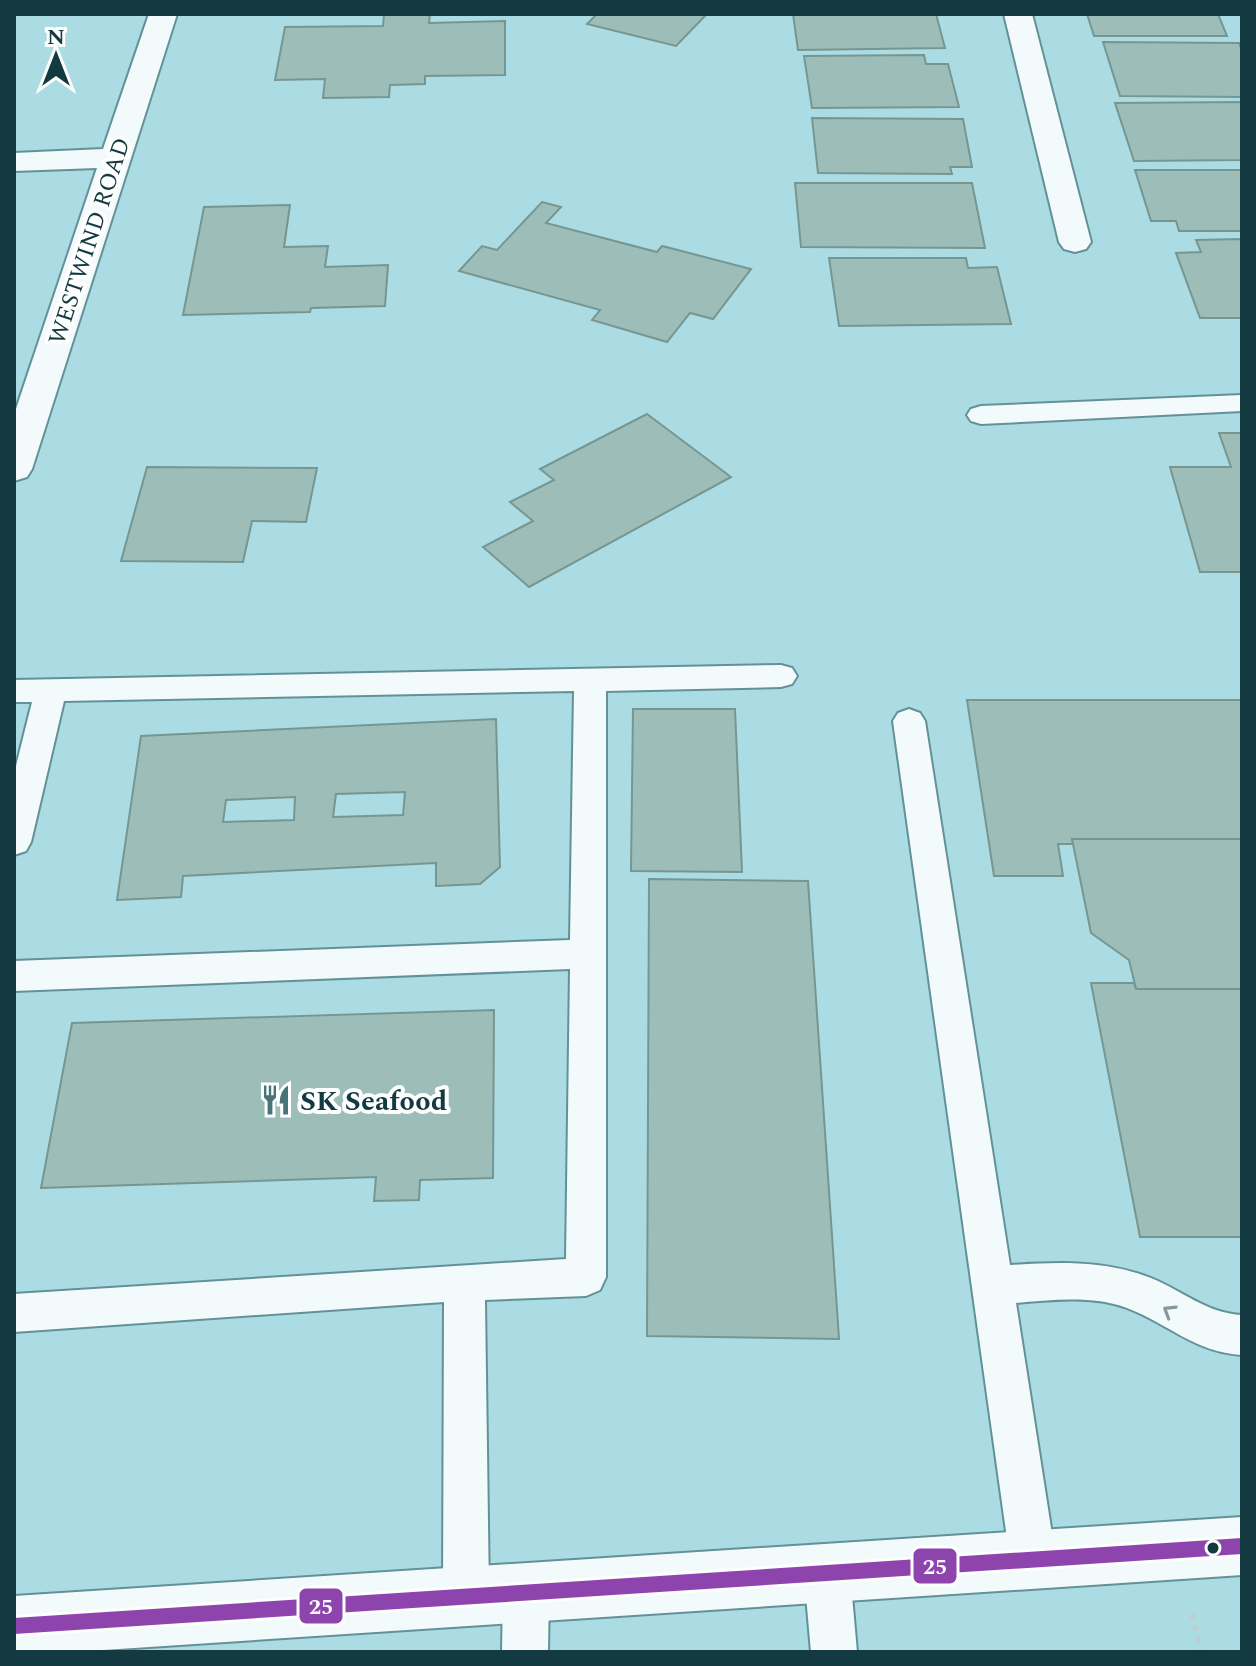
<svg xmlns="http://www.w3.org/2000/svg" width="1256" height="1666" font-family="Spectral,serif">
<style>
.building{fill:#9dbeb8;stroke:#769692;stroke-width:2;fill-rule:evenodd}
.lines{fill:none;stroke-linecap:round;stroke-linejoin:round}
.service-casing{stroke:#649197;stroke-width:4}
.minor-casing{stroke:#649197;stroke-width:4}
.secondary-casing{stroke:#649197;stroke-width:4}
.path{stroke:#bfced0;stroke-width:6;stroke-dasharray:5 7;stroke-linecap:butt}
.service{fill:#f2fafb;fill-rule:evenodd}
.minor{fill:#f2fafb;fill-rule:evenodd}
.secondary{fill:#f2fafb;fill-rule:evenodd}
.bus-1-casing{stroke:#fdfefd;stroke-width:6}
.bus-1{fill:#8e44ad;fill-rule:evenodd}
.oneway{stroke:#829a9e}
.bus-dot{fill:#133a40;stroke:#fdfefd;stroke-width:3}
.labels{text-anchor:middle;stroke-width:8;stroke-linejoin:round;paint-order:stroke}
.far-street-label{font-size:24px;fill:#133a40;stroke:#fdfefd}
.poi-label{font-size:28px;font-weight:bold;fill:#133a40;stroke:#fdfefd;text-anchor:start}
.line-badge{stroke:#fdfefd;stroke-width:3}
.badge-label{font-size:22px;text-anchor:middle;font-weight:bold;fill:#fff}
</style>
<rect width="100%" height="100%" fill="#abdce4"/>
<g class="building">
<polygon points="384,14 430,14 429,23 505,21 505,75 425,76 425,84 390,85 389,97 323,98 325,79 275,80 285,27 383,26"/>
<polygon points="597,14 707,14 676,46 587,24"/>
<polygon points="793,14 936,14 945,48 798,50"/>
<polygon points="1087,14 1218,14 1227,36 1094,36"/>
<polygon points="1103,42 1239,43 1242,51 1242,97 1120,96"/>
<polygon points="924,55 926,64 948,64 959,107 812,108 804,56"/>
<polygon points="1242,102 1242,160 1134,161 1115,103"/>
<polygon points="812,118 963,119 972,167 950,167 952,174 818,173"/>
<polygon points="1135,170 1242,170 1242,231 1179,231 1176,221 1151,221"/>
<polygon points="795,183 972,183 985,248 801,247"/>
<polygon points="542,202 561,207 546,223 657,252 662,246 751,269 713,319 690,313 667,342 592,320 600,310 459,271 482,246 497,250"/>
<polygon points="290,205 284,247 328,246 325,267 388,265 385,306 311,308 310,312 183,315 204,207"/>
<polygon points="1242,239 1242,318 1200,318 1176,253 1201,252 1196,240"/>
<polygon points="829,258 966,258 968,268 997,267 1011,324 839,326"/>
<polygon points="647,414 731,477 529,587 483,547 533,521 510,502 554,480 540,469"/>
<polygon points="1219,433 1242,433 1242,572 1200,572 1170,467 1231,467"/>
<polygon points="147,467 317,468 306,522 252,521 243,562 121,561"/>
<polygon points="967,700 1242,700 1242,839 1072,839 1074,844 1058,844 1063,876 994,876"/>
<polygon points="633,709 735,709 742,872 631,871"/>
<path d="M496,719L500,867L480,884L436,886V863L183,876L181,897L117,900L141,736ZM405,792L403,815L333,817L336,794ZM295,797L294,820L223,822L226,800Z"/>
<polygon points="1072,839 1242,839 1242,989 1136,989 1129,960 1091,933"/>
<polygon points="649,879 808,881 839,1339 647,1336"/>
<polygon points="1091,983 1134,983 1136,989 1242,989 1242,1237 1140,1237"/>
<polygon points="494,1010 493,1178 420,1180 419,1200 374,1201 376,1177 41,1188 72,1023"/>
</g>
<g class="lines">
<g class="service-casing">
<g id="service">
<polygon points="1242,395 1242,411 981,424 971,421 967,415 971,409 981,406"/>
<polygon points="781,665 792,668 797,676 792,684 781,687 606,691 606,1277 600,1290 586,1296 485,1300 489,1596 482,1612 466,1619 450,1612 443,1596 444,1302 14,1332 14,1294 566,1259 570,969 14,991 14,961 570,940 574,691 64,701 31,842 26,851 14,855 14,774 32,702 14,702 14,680"/>
<path d="M909,709L920,713L925,721L1010,1265C1059,1262 1105,1260 1151,1278C1183,1291 1206,1313 1242,1315V1355C1194,1352 1169,1324 1127,1308C1093,1295 1051,1300 1016,1303L1056,1560L1049,1576L1033,1583L1017,1576L1010,1560L893,721L898,713Z"/>
<polygon points="827,1550 843,1557 850,1573 857,1652 811,1652 804,1573 811,1557"/>
<polygon points="526,1569 542,1576 549,1592 548,1652 502,1652 503,1592 510,1576"/>
</g>
</g>
<g class="minor-casing">
<g id="minor">
<polygon points="149,14 177,14 32,469 27,477 14,481 14,415 97,168 14,171 14,153 103,149"/>
<polygon points="1004,14 1032,14 1091,242 1086,249 1075,252 1064,249 1059,242"/>
</g>
</g>
<g class="secondary-casing">
<polygon id="secondary" points="1242,1517 1242,1575 73,1652 14,1652 14,1596"/>
</g>
<polyline class="path" points="1192,1614 1201,1652"/>
<use href="#service" class="service"/>
<use href="#minor" class="minor"/>
<use href="#secondary" class="secondary"/>
<g class="bus-1-casing">
<polygon id="bus-1" points="1242,1538 1242,1554 14,1634 14,1618"/>
</g>
<use href="#bus-1" class="bus-1"/>
</g>
<defs><path id="oneway-chevron" d="M-2-3.5L2.5 0L-2 3.5" fill="none" stroke-width="1.6" stroke-linecap="round" stroke-linejoin="round" transform="scale(2)"/></defs>
<use class="oneway" href="#oneway-chevron" transform="translate(1169 1311) rotate(-148)"/>
<defs>
<g id="restaurant-bare" transform="scale(2.4)"><path d="M-5-6h1v4h1v-4h1v4h1v-4h1v5L-1.5 .5V6h-2V.5L-5-1ZM5-6V6H3V1.5H1.5Q1.5-4 5-6Z" fill="#487379" stroke="#fdfefd" stroke-width="2.5" paint-order="stroke"/></g>
</defs>
<g fill-rule="evenodd">
<use href="#restaurant-bare" x="276" y="1100"/>
</g>
<circle class="bus-dot" cx="1213" cy="1548" r="7"/>
<g class="labels">
<g class="far-street-label">
<text transform="translate(89 241) rotate(-72)" y="8">WESTWIND ROAD</text>
</g>
<g class="poi-label">
<text x="300" y="1110">SK Seafood</text>
</g>
</g>
<g class="line-badge">
<rect x="912" y="1547" width="46" height="38" rx="8" fill="#8e44ad"/>
<rect x="298" y="1587" width="46" height="38" rx="8" fill="#8e44ad"/>
</g>
<g class="badge-label">
<text x="935" y="1574">25</text>
<text x="321" y="1614">25</text>
</g>
<rect width="1256" height="1666" fill="none" stroke="#133a40" stroke-width="32"/>
<g transform="translate(56 56)" stroke="#fdfefd" stroke-width="6" paint-order="stroke">
<path d="M0-6L14 30L0 20L-14 30Z" fill="#133a40"/>
<text y="-12" font-size="22" font-weight="bold" text-anchor="middle" fill="#133a40">N</text>
</g>
</svg>
